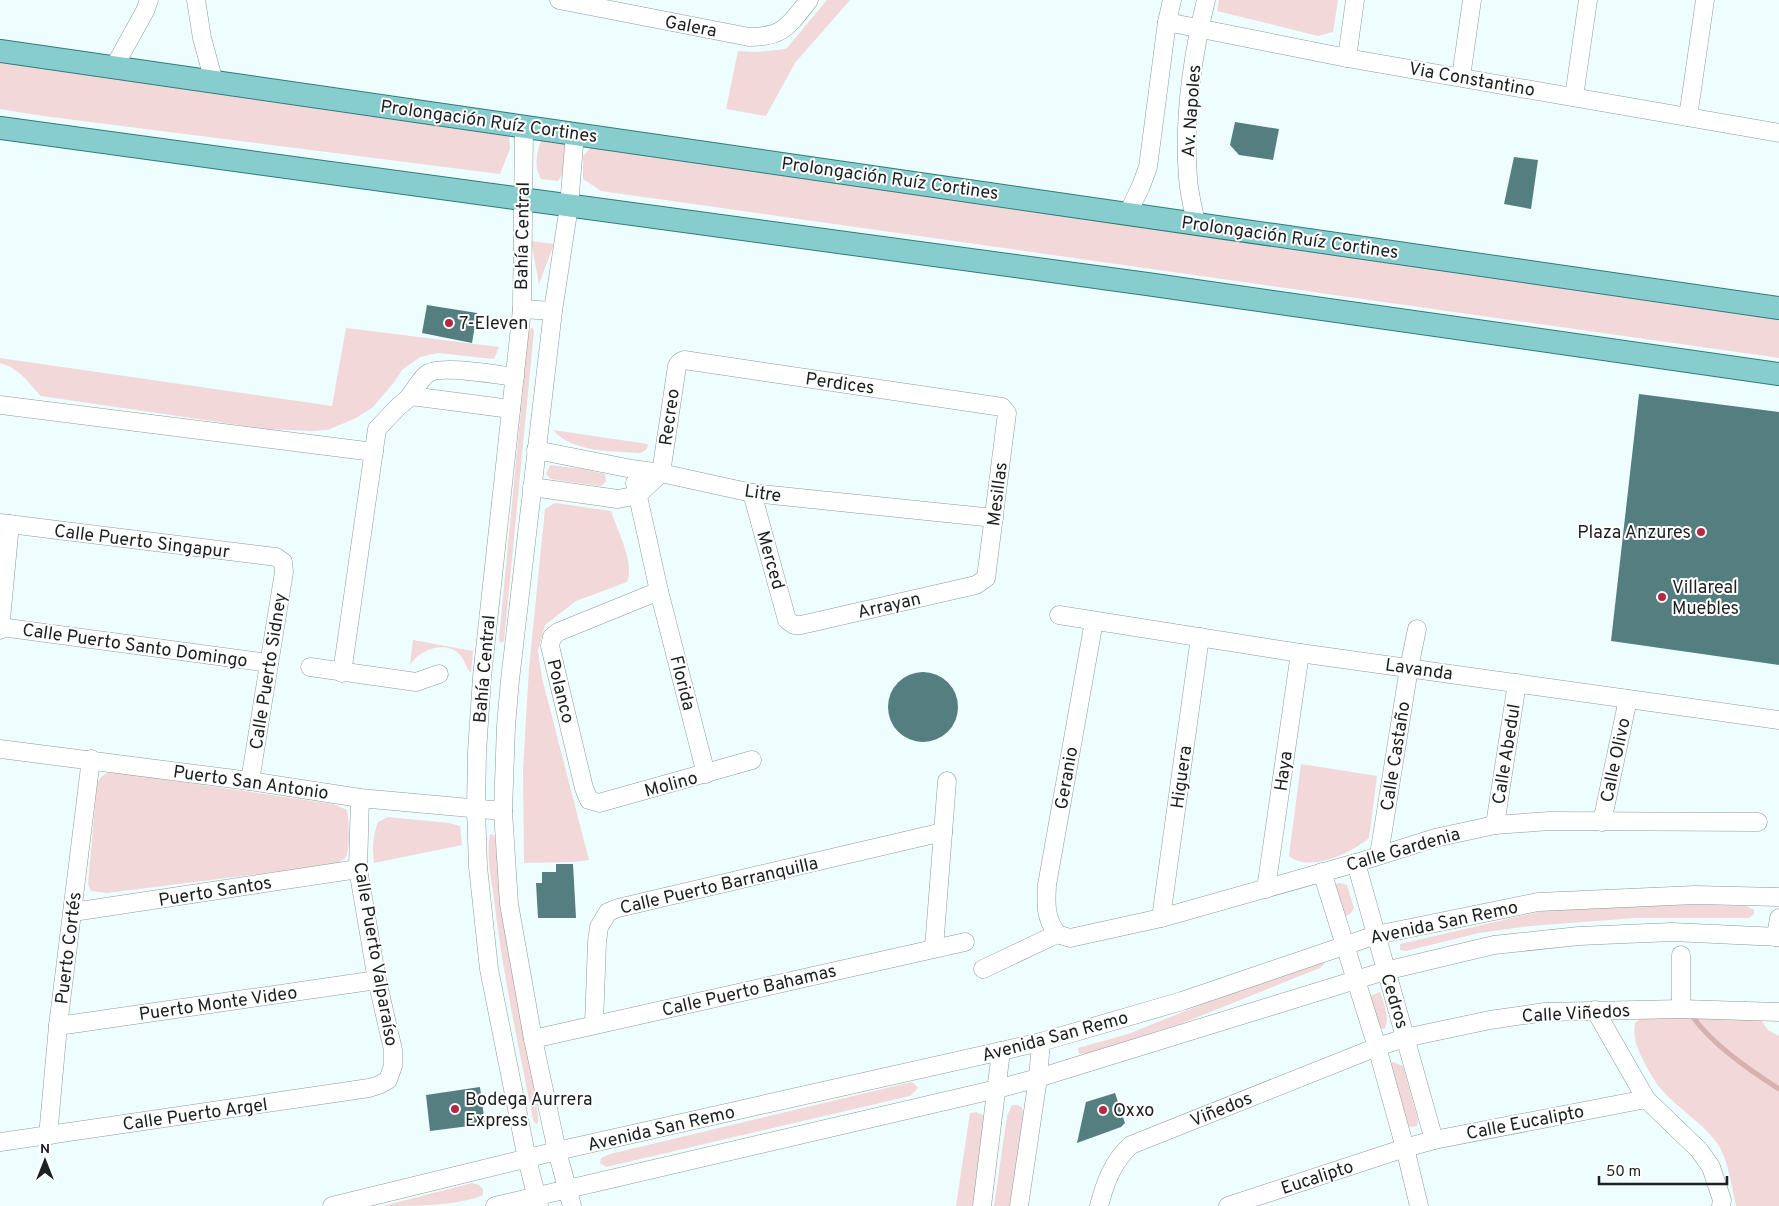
<svg xmlns="http://www.w3.org/2000/svg" width="1779" height="1206" font-family="Overpass,sans-serif">
<style>
.green{fill:#f2d8d8}
.lines{fill:none;stroke-linecap:round;stroke-linejoin:round}
.stream{stroke:#d7b0b0;stroke-width:5}
.building{fill:#547e7f}
.minor-casing{stroke:#8c9a9a;stroke-width:19}
.major-casing{stroke:#2e7b7c;stroke-width:24}
.minor{stroke:#fff;stroke-width:18}
.major{stroke:#88cdce;stroke-width:22}
.poi-dot{fill:#b92841;stroke:#fff;stroke-width:2}
.labels{text-anchor:middle;stroke-width:4;stroke-linejoin:round;paint-order:stroke}
.street-label{font-size:18px;fill:#1b2020;stroke:#fff}
.poi-label{font-size:18px;fill:#1b2020;stroke:#fff;text-anchor:start}
</style>
<rect width="100%" height="100%" fill="#eefdfe"/>
<g class="green">
<polygon points="827,0 850,0 795,63 766,116 726,109 738,51 757,52 786,49"/>
<polygon points="1219,0 1338,0 1333,32 1318,36 1217,11"/>
<polygon points="0,60 509,134 510,149 500,174 43,116 0,109"/>
<path d="M543,136L568,143L562,175L558,181L541,179C533,166 537,150 543,136Z"/>
<polygon points="594,144 1779,314 1779,358 601,191 583,179 583,156"/>
<polygon points="531,241 554,244 539,284"/>
<polygon points="533,327 534,331 504,641 500,643 499,639 528,336 529,330"/>
<path d="M346,328L499,347L494,359L438,353L420,357L402,370L395,381L373,407L356,418L328,430L311,431L267,429L41,396C26,381 22,370 0,363V358L332,406Z"/>
<path d="M553,430L648,444L647,449L641,453C612,451 573,453 553,430Z"/>
<polygon points="550,465 582,469 605,474 606,481 601,486 551,479 546,474"/>
<path d="M555,503L611,511C617,530 635,563 627,582L576,601L545,625L538,651L542,678L589,860L573,862L524,863L523,770L529,668L545,509Z"/>
<path d="M413,640L473,651L471,673C466,668 465,661 461,656C448,639 419,649 410,665Z"/>
<path d="M1301,764L1377,776L1369,838C1351,853 1310,873 1289,856Z"/>
<path d="M112,772L333,804L347,810C349,820 350,844 347,854C346,859 341,861 336,864L107,893L91,891L88,884L97,784C100,777 104,773 112,772Z"/>
<path d="M388,817L449,823L460,826L462,845L374,863C372,847 373,836 378,822Z"/>
<path d="M490,834L494,835L495,839L508,953L525,1031L538,1116V1123L536,1124L533,1120C519,1046 502,973 494,898C491,878 486,853 490,834Z"/>
<polygon points="1340,883 1347,885 1354,908 1351,913 1346,916 1341,914 1333,890 1335,884"/>
<polygon points="1645,903 1746,906 1754,910 1754,914 1749,918 1635,918 1530,926 1479,933 1406,951 1400,950 1400,944 1547,910"/>
<polygon points="1318,962 1325,963 1320,968 1183,1023 1088,1053 1079,1054 1078,1048 1128,1034 1208,1002"/>
<path d="M1380,992C1384,1003 1390,1018 1385,1029L1379,1028L1368,997Z"/>
<path d="M1648,1013L1759,1017L1768,1030L1779,1036V1206H1736C1732,1187 1728,1159 1717,1143C1702,1122 1678,1109 1661,1089C1653,1080 1647,1067 1641,1056C1636,1044 1633,1036 1635,1023Z"/>
<polygon points="1393,1062 1403,1066 1418,1120 1417,1126 1411,1127 1405,1123 1390,1065"/>
<polygon points="912,1082 917,1086 918,1088 910,1096 606,1167 600,1163 601,1158 610,1154"/>
<polygon points="1012,1105 1018,1105 1022,1108 1023,1113 1012,1206 994,1206 1007,1116"/>
<polygon points="976,1112 985,1116 974,1206 956,1206 970,1113"/>
<path d="M472,1183L479,1185L483,1189V1195C458,1206 413,1206 383,1206Z"/>
</g>
<g class="lines">
<path class="stream" d="M1690,1013C1710,1043 1748,1069 1779,1089"/>
</g>
<g class="building">
<polygon points="1235,122 1279,129 1273,160 1239,155 1230,145"/>
<polygon points="1514,157 1538,160 1531,209 1504,204"/>
<polygon points="427,305 477,313 472,343 422,333"/>
<polygon points="1639,394 1779,412 1779,665 1611,641"/>
<circle cx="923" cy="707" r="35"/>
<polygon points="556,864 573,864 576,918 538,918 536,883 542,883 542,872 556,872"/>
<polygon points="480,1087 485,1124 430,1131 426,1095"/>
<polygon points="1115,1093 1125,1123 1121,1127 1077,1143 1086,1102"/>
</g>
<g class="lines">
<g class="minor-casing">
<g id="minor">
<polyline points="196,0 202,38 214,82"/>
<path d="M559,0L749,37C784,37 789,25 809,0"/>
<polyline points="1167,22 1347,58 1779,133"/>
<polyline points="1347,58 1355,0"/>
<polyline points="114,67 145,11 149,0"/>
<polyline points="1461,77 1472,0"/>
<polyline points="1574,97 1588,0"/>
<polyline points="1688,117 1705,0"/>
<polyline points="524,127 522,309 482,677 477,752 476,808 478,867 489,969 527,1159 539,1206"/>
<polyline points="1128,213 1141,186 1148,167 1167,22 1172,0"/>
<path d="M1196,223C1193,208 1189,193 1188,178C1183,118 1192,58 1206,0"/>
<polyline points="522,309 553,311"/>
<path d="M403,403C414,394 417,382 427,374C439,364 498,375 515,377"/>
<polyline points="0,405 374,452"/>
<polyline points="536,450 632,469 661,473 752,493 994,518"/>
<polyline points="635,483 659,591 706,774"/>
<polyline points="532,487 618,499 638,495"/>
<polyline points="638,495 661,473 677,366 680,362 684,360 1002,407 1007,413 986,578 976,585 801,625 794,625 787,620 752,493"/>
<polyline points="0,523 276,557 283,562 284,572 250,781"/>
<polyline points="659,591 558,632 552,637 550,646 584,788 589,800 599,803 752,760"/>
<polyline points="1059,615 1300,653 1779,720"/>
<polyline points="0,627 269,663"/>
<polyline points="0,630 10,524"/>
<polyline points="310,667 416,682 439,674"/>
<polyline points="342,673 377,429 399,406 411,396 511,409"/>
<polyline points="0,749 250,781 360,798 503,811"/>
<polyline points="1602,822 1628,699"/>
<polyline points="1495,825 1517,683"/>
<polyline points="1379,855 1409,668 1417,629"/>
<polyline points="1356,863 1434,1140"/>
<polyline points="1322,872 1377,1047 1405,1148 1419,1206"/>
<polyline points="1266,889 1300,653"/>
<polyline points="73,912 358,869"/>
<polyline points="1161,918 1200,637"/>
<polyline points="1057,934 1070,938 1161,918 1356,863 1435,838 1495,825 1549,821 1758,822"/>
<path d="M1057,934C1045,917 1046,905 1047,885L1094,621"/>
<polyline points="1776,937 1779,918"/>
<polyline points="934,948 947,781"/>
<polyline points="983,969 1057,934"/>
<polyline points="1681,1009 1681,955"/>
<polyline points="1595,1010 1646,1099 1699,1150 1711,1167 1722,1200 1721,1206"/>
<polyline points="594,1024 597,942 599,927 608,912 618,908 943,832"/>
<polyline points="58,1026 377,980"/>
<polyline points="533,1039 965,942"/>
<polyline points="48,1136 58,1026 91,759"/>
<polyline points="0,1142 369,1088 379,1085 388,1080 393,1066 393,1050 377,980 358,869 360,798"/>
<polyline points="332,1206 557,1151 1041,1042 1182,1001 1376,935 1538,902 1695,895 1779,897"/>
<polyline points="495,1206 997,1089 1038,1078 1385,971 1494,945 1579,936 1672,932 1779,937"/>
<polyline points="572,1206 557,1151 533,1039 509,904 503,811 506,726 510,680 553,311 569,206 575,133"/>
<polyline points="982,1206 1001,1051"/>
<polyline points="1019,1206 1038,1078 1041,1042"/>
<path d="M1099,1206C1105,1183 1113,1161 1131,1145L1377,1047L1405,1038L1490,1020L1545,1012L1681,1009L1779,1012"/>
<polyline points="1228,1206 1405,1148 1434,1140 1646,1099"/>
</g>
</g>
<g class="major-casing">
<g id="major">
<polyline points="0,51 1779,308"/>
<polyline points="0,128 1147,284 1779,374"/>
</g>
</g>
<use href="#minor" class="minor"/>
<use href="#major" class="major"/>
</g>
<g class="poi-dot">
<circle cx="449" cy="323" r="5"/>
<circle cx="1701" cy="532" r="5"/>
<circle cx="1662" cy="597" r="5"/>
<circle cx="455" cy="1109" r="5"/>
<circle cx="1103" cy="1110" r="5"/>
</g>
<g class="labels">
<g class="street-label">
<text transform="translate(691 26) rotate(11)" y="6">Galera</text>
<text transform="translate(1472 79) rotate(10)" y="6">Via Constantino</text>
<text transform="translate(1191 111) rotate(-86)" y="6">Av. Napoles</text>
<text transform="translate(489 121) rotate(8)" y="6">Prolongación Ruíz Cortines</text>
<text transform="translate(890 178) rotate(8)" y="6">Prolongación Ruíz Cortines</text>
<text transform="translate(522 236) rotate(-89)" y="6">Bahía Central</text>
<text transform="translate(1290 237) rotate(8)" y="6">Prolongación Ruíz Cortines</text>
<text transform="translate(840 383) rotate(8)" y="6">Perdices</text>
<text transform="translate(669 417) rotate(-82)" y="6">Recreo</text>
<text transform="translate(763 493) rotate(8)" y="6">Litre</text>
<text transform="translate(997 494) rotate(-83)" y="6">Mesillas</text>
<text transform="translate(142 541) rotate(7)" y="6">Calle Puerto Singapur</text>
<text transform="translate(771 560) rotate(74)" y="6">Merced</text>
<text transform="translate(889 605) rotate(-13)" y="6">Arrayan</text>
<text transform="translate(135 645) rotate(8)" y="6">Calle Puerto Santo Domingo</text>
<text transform="translate(484 669) rotate(-85)" y="6">Bahía Central</text>
<text transform="translate(1419 669) rotate(8)" y="6">Lavanda</text>
<text transform="translate(268 671) rotate(-81)" y="6">Calle Puerto Sidney</text>
<text transform="translate(683 683) rotate(76)" y="6">Florida</text>
<text transform="translate(561 691) rotate(76)" y="6">Polanco</text>
<text transform="translate(1506 754) rotate(-81)" y="6">Calle Abedul</text>
<text transform="translate(1395 756) rotate(-81)" y="6">Calle Castaño</text>
<text transform="translate(1615 760) rotate(-78)" y="6">Calle Olivo</text>
<text transform="translate(1283 771) rotate(-82)" y="6">Haya</text>
<text transform="translate(1181 777) rotate(-82)" y="6">Higuera</text>
<text transform="translate(1066 778) rotate(-80)" y="6">Geranio</text>
<text transform="translate(251 782) rotate(8)" y="6">Puerto San Antonio</text>
<text transform="translate(671 784) rotate(-15)" y="6">Molino</text>
<text transform="translate(1403 849) rotate(-16)" y="6">Calle Gardenia</text>
<text transform="translate(719 885) rotate(-13)" y="6">Calle Puerto Barranquilla</text>
<text transform="translate(215 891) rotate(-9)" y="6">Puerto Santos</text>
<text transform="translate(1444 922) rotate(-12)" y="6">Avenida San Remo</text>
<text transform="translate(68 948) rotate(-83)" y="6">Puerto Cortés</text>
<text transform="translate(376 954) rotate(80)" y="6">Calle Puerto Valparaíso</text>
<text transform="translate(749 990) rotate(-13)" y="6">Calle Puerto Bahamas</text>
<text transform="translate(1395 1001) rotate(73)" y="6">Cedros</text>
<text transform="translate(218 1003) rotate(-8)" y="6">Puerto Monte Video</text>
<text transform="translate(1576 1013) rotate(-3)" y="6">Calle Viñedos</text>
<text transform="translate(1055 1036) rotate(-15)" y="6">Avenida San Remo</text>
<text transform="translate(1221 1109) rotate(-22)" y="6">Viñedos</text>
<text transform="translate(195 1114) rotate(-8)" y="6">Calle Puerto Argel</text>
<text transform="translate(1525 1122) rotate(-11)" y="6">Calle Eucalipto</text>
<text transform="translate(661 1128) rotate(-13)" y="6">Avenida San Remo</text>
<text transform="translate(1317 1177) rotate(-18)" y="6">Eucalipto</text>
</g>
<g class="poi-label">
<text x="459" y="329">7-Eleven</text>
<text x="1691" y="538" text-anchor="end">Plaza Anzures</text>
<text x="1672" y="593">Villareal<tspan x="1672" dy="21">Muebles</tspan></text>
<text x="465" y="1105">Bodega Aurrera<tspan x="465" dy="21">Express</tspan></text>
<text x="1113" y="1116">Oxxo</text>
</g>
</g>
<g transform="translate(45 1161)" stroke="#ffffff" stroke-width="4" paint-order="stroke">
<path d="M0-4L9 19L0 12L-9 19Z" fill="#1b2020"/>
<text y="-8" font-size="14" font-weight="bold" text-anchor="middle" fill="#1b2020">N</text>
</g>
<path d="M1599 1176v8h128v-8" fill="none" stroke="#1b2020" stroke-width="2.5"/>
<text x="1606" y="1176" font-size="15" fill="#1b2020" stroke="#ffffff" stroke-width="4" paint-order="stroke">50 m</text>
</svg>
